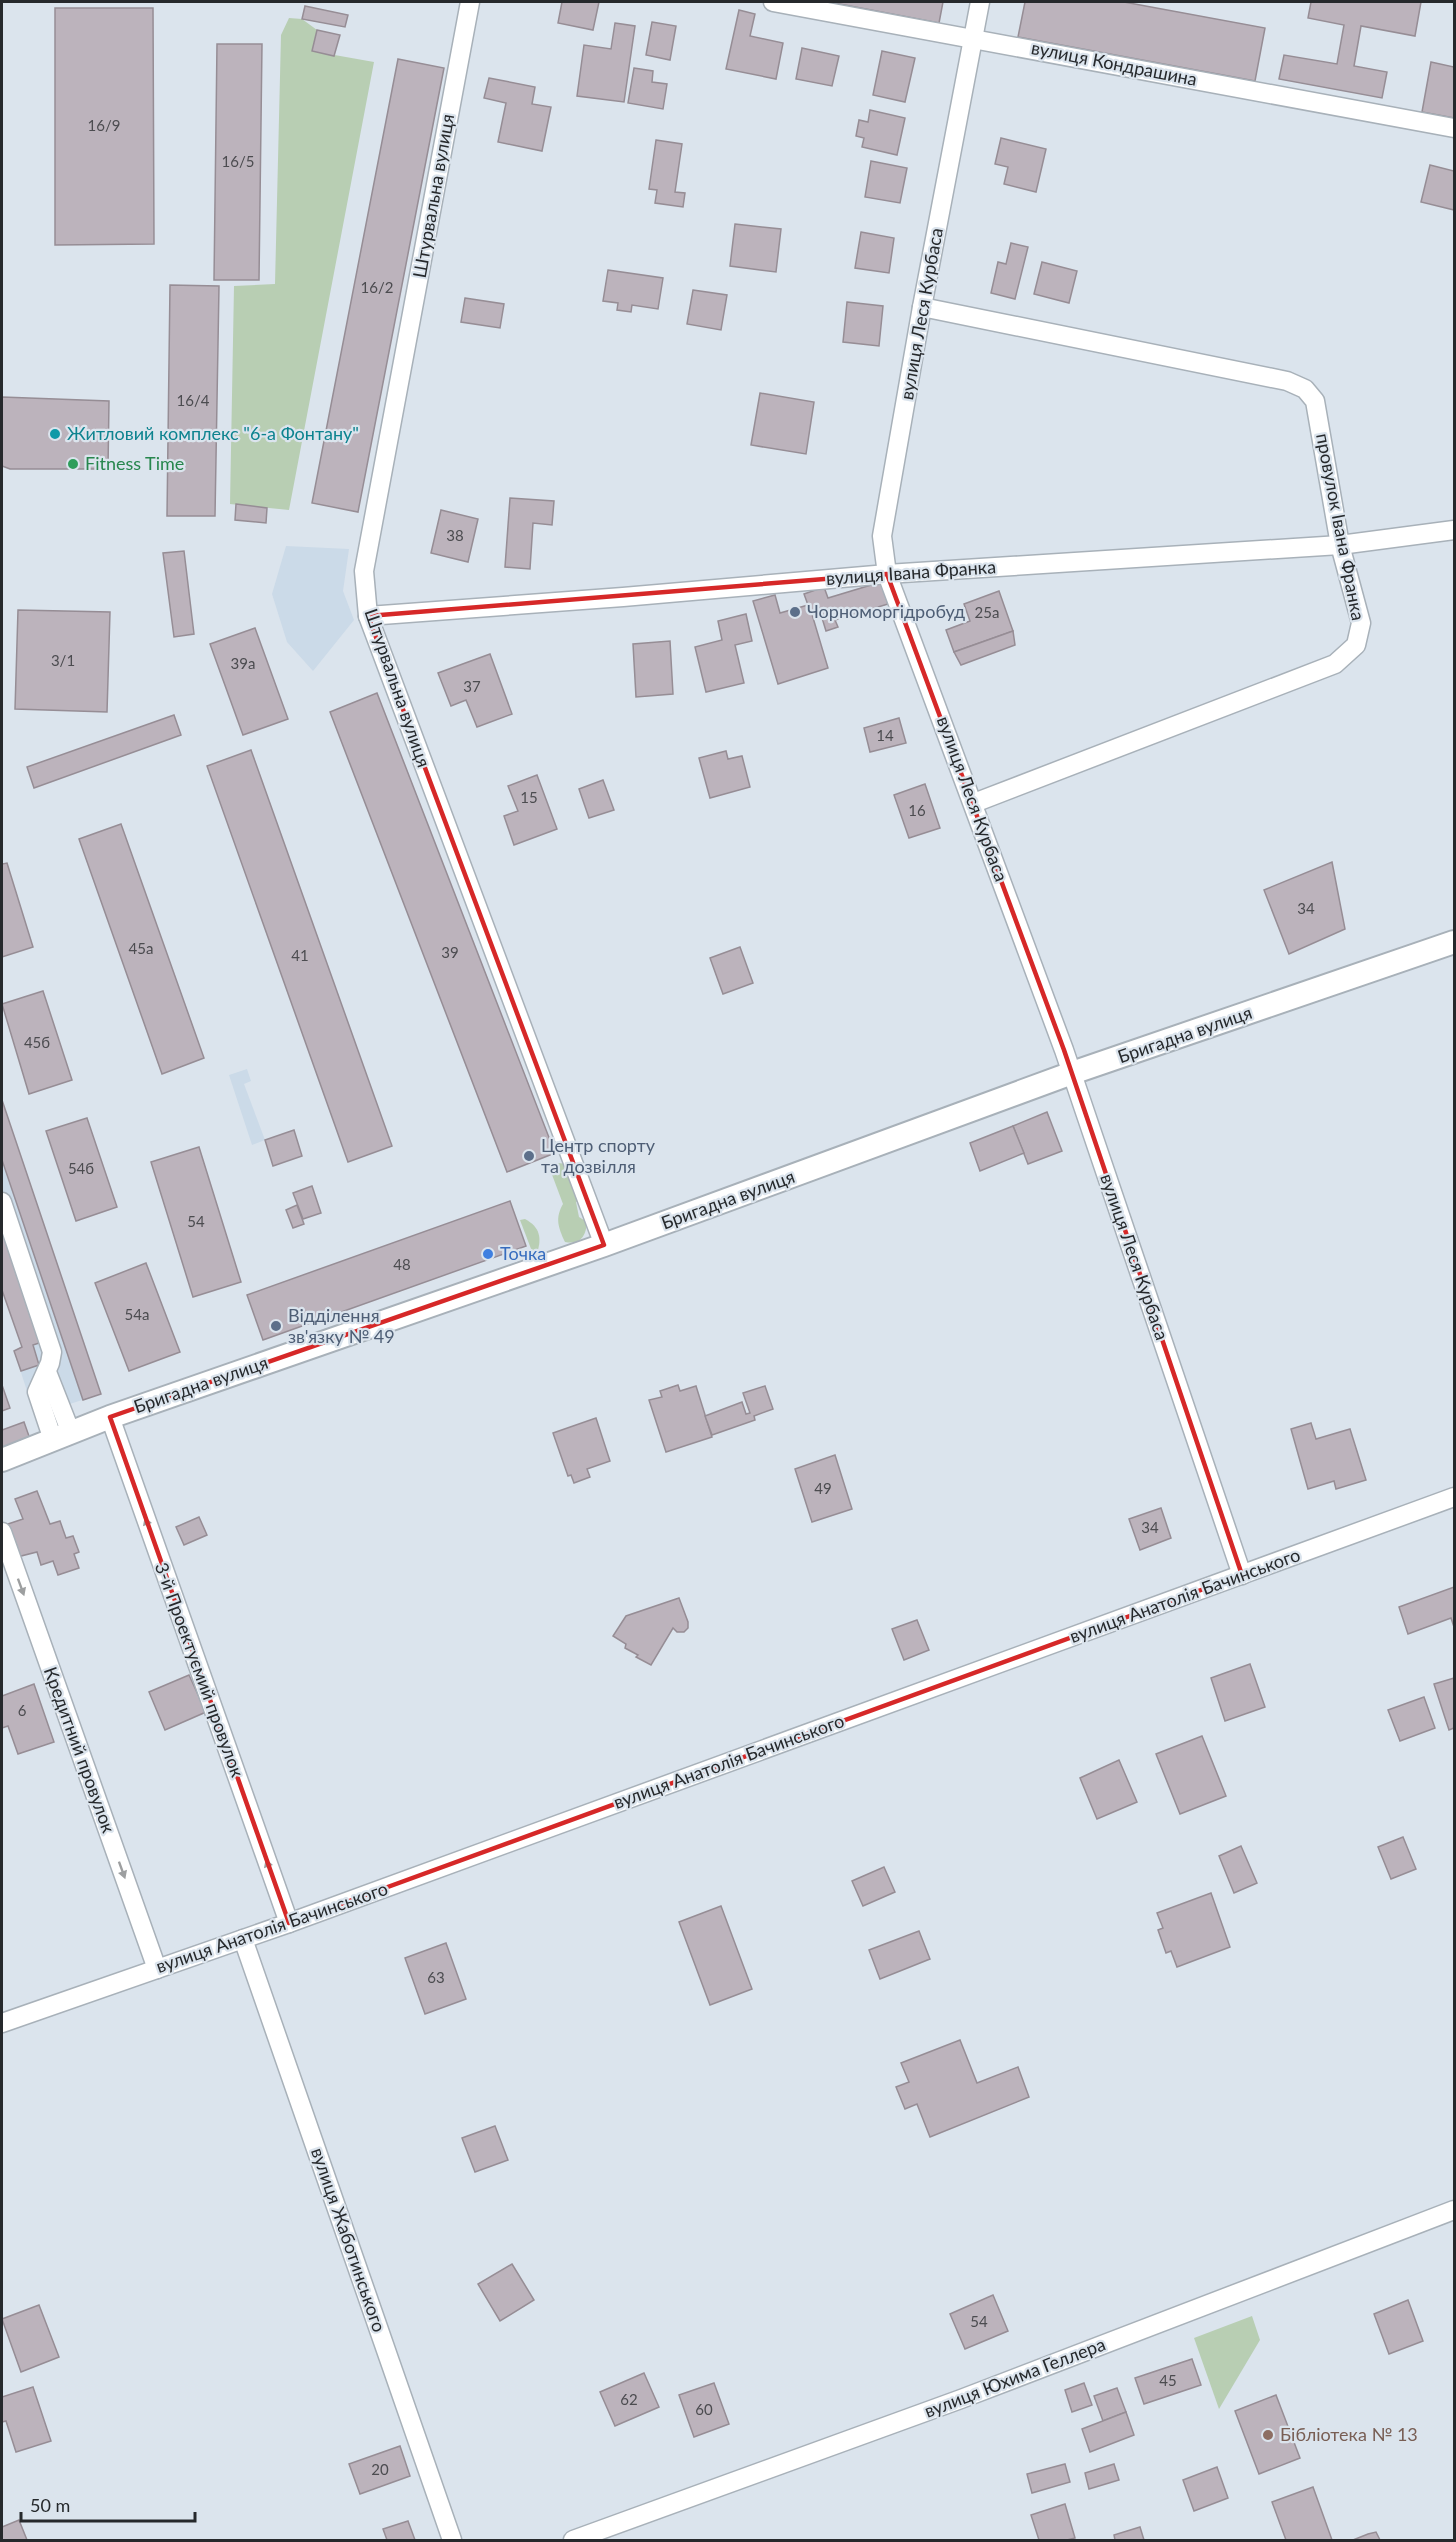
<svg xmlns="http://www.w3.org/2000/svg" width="1456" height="2542" font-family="Lato,sans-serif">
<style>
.built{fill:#cbdae8}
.green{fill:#b8ceb3}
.building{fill:#bcb3bc;stroke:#968d95;stroke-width:1.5}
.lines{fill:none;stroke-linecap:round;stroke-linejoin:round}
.minor-casing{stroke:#a8b1b9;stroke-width:21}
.tertiary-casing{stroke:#a8b1b9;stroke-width:26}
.minor{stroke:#fff;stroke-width:18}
.tertiary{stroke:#fff;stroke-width:22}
.oneway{fill:#9d9fa0}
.marked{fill:none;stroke:#d62828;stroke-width:4.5;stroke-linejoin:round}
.culture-dot{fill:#0f9aa8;stroke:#dbe4ed;stroke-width:2}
.leisure-dot{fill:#2e9e5b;stroke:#dbe4ed;stroke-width:2}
.service-dot{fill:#5c6f8a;stroke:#dbe4ed;stroke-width:2}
.shop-dot{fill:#3f7fe0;stroke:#dbe4ed;stroke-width:2}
.education-dot{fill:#8d6e63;stroke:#dbe4ed;stroke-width:2}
.labels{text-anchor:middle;stroke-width:4.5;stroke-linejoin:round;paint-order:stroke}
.number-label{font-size:15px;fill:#4c4c50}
.street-label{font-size:18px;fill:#26292c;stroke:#dbe4ed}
.culture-label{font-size:18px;fill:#0d838f;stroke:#dbe4ed;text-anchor:start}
.leisure-label{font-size:18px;fill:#27864d;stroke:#dbe4ed;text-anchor:start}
.service-label{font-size:18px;fill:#4e5e75;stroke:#dbe4ed;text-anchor:start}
.shop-label{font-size:18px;fill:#366cbe;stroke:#dbe4ed;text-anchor:start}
.education-label{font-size:18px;fill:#785e54;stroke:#dbe4ed;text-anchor:start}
</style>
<rect width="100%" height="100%" fill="#dbe4ed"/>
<g class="built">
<polygon points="286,546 349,549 343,591 354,620 313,671 287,642 272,594"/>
<polygon points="247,1069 251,1081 244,1084 265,1140 252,1145 229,1075"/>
<polygon points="2,1100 101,1394 51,1410 27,1391 14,1351 22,1347 2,1290"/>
</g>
<g class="green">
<polygon points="289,18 302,19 317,30 312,51 374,62 289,510 230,504 234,286 275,284 281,35"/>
<path d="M557,1163L570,1164L583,1198L576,1202L579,1217L587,1222C586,1236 581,1245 565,1242C558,1227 555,1218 563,1204L551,1172Z"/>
<path d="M525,1219C540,1227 542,1238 537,1253L533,1254L520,1220Z"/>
<polygon points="1252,2316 1260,2340 1219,2409 1194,2338"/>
</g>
<g class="building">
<polygon points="562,2 599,2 593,30 558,23"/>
<polygon points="829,2 943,2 939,23"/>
<polygon points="1025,2 1124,2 1265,28 1255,81 1018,37"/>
<polygon points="1311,2 1421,2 1415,36 1361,26 1354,66 1387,72 1382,98 1279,79 1284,55 1337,64 1344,25 1308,18"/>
<polygon points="305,6 348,15 345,27 302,19"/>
<polygon points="55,8 153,8 154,244 55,245"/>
<polygon points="739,10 755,14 750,36 783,43 776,79 726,69"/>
<polygon points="652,22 676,26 670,60 646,55"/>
<polygon points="615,23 635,26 624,102 577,96 584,45 611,49"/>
<polygon points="317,30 340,35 334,56 312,51"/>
<polygon points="217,44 262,44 259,280 214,280"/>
<polygon points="802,48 839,56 832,86 796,79"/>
<polygon points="882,51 915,58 905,102 873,95"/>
<polygon points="398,59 444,68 358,512 312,503"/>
<polygon points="1431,62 1454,67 1454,118 1422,112"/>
<polygon points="634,68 653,71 652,82 667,84 663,109 628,103"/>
<polygon points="489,78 535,87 532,104 551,107 542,151 498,142 506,103 484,98"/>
<polygon points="870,110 905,118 897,155 862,147 864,138 856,136 859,120 868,122"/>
<polygon points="1001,138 1046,149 1036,192 1004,184 1008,167 995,164"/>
<polygon points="656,140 682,144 675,192 685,193 683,207 655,203 657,190 649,189"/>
<polygon points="871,161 907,168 900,203 865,197"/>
<polygon points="1430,165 1454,171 1454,210 1421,202"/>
<polygon points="735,224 781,229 776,272 730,266"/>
<polygon points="861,232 894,238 889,273 855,268"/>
<polygon points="1011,243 1028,247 1015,299 991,293 998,262 1006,264"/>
<polygon points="1042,262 1077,271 1069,303 1034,294"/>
<polygon points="608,270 663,278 658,309 632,305 631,312 617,310 618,303 603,301"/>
<polygon points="170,285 219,286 215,516 167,516"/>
<polygon points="693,290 727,295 721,330 687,324"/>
<polygon points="465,298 504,304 500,328 461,322"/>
<polygon points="847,302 883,306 879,346 843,342"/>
<polygon points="760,393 814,402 806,454 751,445"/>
<polygon points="2,397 109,401 108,469 10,469 2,466"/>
<polygon points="510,498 554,501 552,525 533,523 530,569 505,567"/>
<polygon points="236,504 267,508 266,523 235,520"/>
<polygon points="441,510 478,519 468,562 431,553"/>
<polygon points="184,551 194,634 174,637 163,553"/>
<polygon points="881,582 888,604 835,620 838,627 826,631 819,608 811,611 828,668 778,684 753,601 775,595 780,613 808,605 804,594 824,587 828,598"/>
<polygon points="999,591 1013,631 954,652 946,630 970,621 964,604"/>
<polygon points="18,610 110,612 107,712 15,709"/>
<polygon points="746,614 752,641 735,645 744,683 706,692 695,647 722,640 718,621"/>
<polygon points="255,628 288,719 243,735 210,644"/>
<polygon points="1013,631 1015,645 961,665 954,652"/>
<polygon points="670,641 673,694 636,697 633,644"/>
<polygon points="490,654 512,714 477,727 466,700 451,706 438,673"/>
<polygon points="377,693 555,1153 507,1172 330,712"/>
<polygon points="174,715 181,735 34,788 27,767"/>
<polygon points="899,718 906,743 870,752 864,728"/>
<polygon points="251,750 392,1146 348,1162 207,766"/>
<polygon points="726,751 728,759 742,756 750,787 710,798 699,758"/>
<polygon points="537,775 557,829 514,845 504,816 518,811 508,786"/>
<polygon points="603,780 614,810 589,818 579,789"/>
<polygon points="925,784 940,828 909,838 894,795"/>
<polygon points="121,824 204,1058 162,1074 79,839"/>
<polygon points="1332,862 1345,929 1289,954 1264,890"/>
<polygon points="7,863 33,947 2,957 2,864"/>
<polygon points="740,947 753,983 723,994 710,958"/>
<polygon points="43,991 72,1080 29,1094 2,1004"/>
<polygon points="2,1100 101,1394 83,1400 2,1160"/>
<polygon points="1047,1112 1062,1151 1028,1164 1013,1126"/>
<polygon points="87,1118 117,1207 76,1221 46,1131"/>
<polygon points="1013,1126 1024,1153 980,1171 970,1143"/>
<polygon points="294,1130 302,1156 273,1166 265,1140"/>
<polygon points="199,1147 241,1282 193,1297 151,1162"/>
<polygon points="312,1186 321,1213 303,1219 293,1193"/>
<polygon points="510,1201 526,1246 263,1340 247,1295"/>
<polygon points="297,1205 304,1224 293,1228 286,1210"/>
<polygon points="2,1227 42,1342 33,1345 39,1365 21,1371 14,1351 22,1347 2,1290"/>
<polygon points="146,1263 180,1352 129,1371 95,1283"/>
<polygon points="2,1385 10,1408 2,1411"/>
<polygon points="678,1385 680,1391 696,1386 712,1437 666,1452 649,1400 662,1397 660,1391"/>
<polygon points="765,1386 773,1409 754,1416 755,1420 712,1435 705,1416 742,1402 746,1414 750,1413 743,1393"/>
<polygon points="596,1418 610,1461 587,1469 590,1477 574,1483 571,1475 568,1476 553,1433"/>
<polygon points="24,1422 30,1439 2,1450 2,1430"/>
<polygon points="1311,1423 1316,1439 1350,1429 1366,1480 1336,1489 1334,1481 1308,1489 1291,1429"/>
<polygon points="835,1455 852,1509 812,1522 795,1469"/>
<polygon points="37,1491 50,1524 60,1521 66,1538 73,1536 79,1552 74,1554 79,1568 58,1575 53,1561 41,1565 37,1552 17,1557 5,1525 23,1519 15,1499"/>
<polygon points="1161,1508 1171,1538 1140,1550 1129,1519"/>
<polygon points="199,1517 207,1535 184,1545 176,1527"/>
<polygon points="1454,1587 1454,1627 1451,1618 1408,1634 1399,1607"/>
<polygon points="679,1598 688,1622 688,1628 684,1632 677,1632 673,1628 651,1665 636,1657 638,1655 625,1648 626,1644 613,1636 626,1616"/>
<polygon points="917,1620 929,1650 904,1660 892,1629"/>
<polygon points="1250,1664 1265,1707 1225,1721 1211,1678"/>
<polygon points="189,1675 206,1712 165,1730 149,1692"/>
<polygon points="1454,1678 1454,1728 1449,1730 1434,1684"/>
<polygon points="34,1684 54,1742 18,1754 8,1726 2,1728 2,1696"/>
<polygon points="1424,1697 1435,1728 1400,1741 1388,1710"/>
<polygon points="1202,1736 1226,1796 1180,1814 1156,1754"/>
<polygon points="1119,1760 1137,1802 1097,1819 1080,1778"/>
<polygon points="1403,1837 1416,1869 1391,1879 1378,1847"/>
<polygon points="1241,1846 1257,1883 1234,1893 1219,1856"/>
<polygon points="884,1867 895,1892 863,1906 852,1881"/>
<polygon points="1211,1893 1230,1947 1177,1967 1171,1951 1166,1953 1158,1930 1163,1928 1157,1913"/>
<polygon points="721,1906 752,1989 710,2005 679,1922"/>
<polygon points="919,1931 930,1959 880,1979 869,1950"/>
<polygon points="446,1943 466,1999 425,2014 405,1958"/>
<polygon points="960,2040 977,2083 1018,2067 1029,2097 930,2137 917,2104 905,2109 896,2087 909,2082 901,2063"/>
<polygon points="495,2126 508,2160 475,2172 462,2138"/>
<polygon points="512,2264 534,2300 500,2321 478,2284"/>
<polygon points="993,2295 1008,2331 965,2349 950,2314"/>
<polygon points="1408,2300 1423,2341 1389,2354 1374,2314"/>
<polygon points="39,2305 59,2357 21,2372 2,2319"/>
<polygon points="1192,2359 1201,2385 1144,2404 1135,2378"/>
<polygon points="644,2373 659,2407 615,2426 600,2392"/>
<polygon points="714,2383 729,2424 694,2437 679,2395"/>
<polygon points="1084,2383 1092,2405 1072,2412 1065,2390"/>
<polygon points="33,2387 51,2441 16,2452 6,2421 2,2422 2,2397"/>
<polygon points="1117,2388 1126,2412 1103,2421 1094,2396"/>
<polygon points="1276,2395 1300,2458 1259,2474 1235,2411"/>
<polygon points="1126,2412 1134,2435 1090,2452 1082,2429"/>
<polygon points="400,2446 410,2476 360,2494 349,2464"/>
<polygon points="1065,2464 1070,2482 1032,2493 1027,2474"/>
<polygon points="1114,2464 1119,2480 1089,2489 1085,2473"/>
<polygon points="1217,2467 1228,2498 1194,2511 1183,2480"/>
<polygon points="1313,2487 1332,2540 1286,2540 1272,2502"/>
<polygon points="1065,2504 1075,2538 1067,2540 1039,2540 1031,2515"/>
<polygon points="19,2520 27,2540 2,2540 2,2527"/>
<polygon points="408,2521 415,2540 387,2540 383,2529"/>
<polygon points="1140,2527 1144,2540 1115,2540 1114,2535"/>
<polygon points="1376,2532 1380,2540 1353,2540 1368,2534"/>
</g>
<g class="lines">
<g class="minor-casing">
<g id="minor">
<polyline points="470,2 364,571 368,616 604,1245"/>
<polyline points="773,2 1454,128"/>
<polyline points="980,2 922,307 882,536 887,574 1064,1050 1242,1575"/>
<polyline points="922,307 1287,381 1305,389 1315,401 1340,545 1361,623 1356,645 1335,664 974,803"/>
<polyline points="368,616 623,597 887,574 1340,545 1454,530"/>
<polyline points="2,1202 52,1352 50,1363 37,1392 53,1440"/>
<polyline points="47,1372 71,1433"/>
<polyline points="110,1417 289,1923"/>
<polyline points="2,1532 157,1969"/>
<polyline points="243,1939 452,2540"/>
<polyline points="2,2023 289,1923 1454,1497"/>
<polyline points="573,2540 961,2399 1454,2210"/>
</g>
</g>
<g class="tertiary-casing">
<polyline id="tertiary" points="2,1460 110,1417 604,1245 1072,1073 1454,942"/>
</g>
<use href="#minor" class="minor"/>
<use href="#tertiary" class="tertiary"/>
</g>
<defs><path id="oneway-solid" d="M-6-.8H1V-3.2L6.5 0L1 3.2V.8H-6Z" transform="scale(1.5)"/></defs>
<g class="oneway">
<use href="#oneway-solid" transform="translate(148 1526) rotate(-110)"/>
<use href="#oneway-solid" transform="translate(21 1587) rotate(70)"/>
<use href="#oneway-solid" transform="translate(269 1868) rotate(-110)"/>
<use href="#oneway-solid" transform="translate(122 1870) rotate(70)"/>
</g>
<path class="marked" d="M887,574L1064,1050L1242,1575L289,1923L110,1417L604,1245L368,616Z"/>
<circle class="culture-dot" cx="55" cy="434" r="6"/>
<circle class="leisure-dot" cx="73" cy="464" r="6"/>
<g class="service-dot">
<circle cx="795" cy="612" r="6"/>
<circle cx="529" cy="1156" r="6"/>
<circle cx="276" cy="1326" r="6"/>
</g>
<circle class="shop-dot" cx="488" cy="1254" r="6"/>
<circle class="education-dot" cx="1268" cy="2435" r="6"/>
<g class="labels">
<g class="number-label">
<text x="104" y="131">16/9</text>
<text x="238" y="167">16/5</text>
<text x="377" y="293">16/2</text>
<text x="193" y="406">16/4</text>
<text x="455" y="541">38</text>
<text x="987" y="618">25а</text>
<text x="63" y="666">3/1</text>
<text x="243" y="669">39а</text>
<text x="472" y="692">37</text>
<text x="885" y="741">14</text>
<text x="529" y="803">15</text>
<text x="917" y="816">16</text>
<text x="1306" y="914">34</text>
<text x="141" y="954">45а</text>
<text x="450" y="958">39</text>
<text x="300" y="961">41</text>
<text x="37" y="1048">45б</text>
<text x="81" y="1174">54б</text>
<text x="196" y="1227">54</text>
<text x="402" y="1270">48</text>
<text x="137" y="1320">54а</text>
<text x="823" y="1494">49</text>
<text x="1150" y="1533">34</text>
<text x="22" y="1716">6</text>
<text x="436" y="1983">63</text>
<text x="979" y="2327">54</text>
<text x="1168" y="2386">45</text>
<text x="629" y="2405">62</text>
<text x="704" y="2415">60</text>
<text x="380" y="2475">20</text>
</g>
<g class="street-label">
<text transform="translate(1114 64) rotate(11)" y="6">вулиця Кондрашина</text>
<text transform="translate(434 196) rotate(-80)" y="6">Штурвальна вулиця</text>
<text transform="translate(922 314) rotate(-80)" y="6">вулиця Леся Курбаса</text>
<text transform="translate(1340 527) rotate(79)" y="6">провулок Івана Франка</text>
<text transform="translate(911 573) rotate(-4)" y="6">вулиця Івана Франка</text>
<text transform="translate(397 688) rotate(71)" y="6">Штурвальна вулиця</text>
<text transform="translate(972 799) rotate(70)" y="6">вулиця Леся Курбаса</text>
<text transform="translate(1185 1035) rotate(-19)" y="6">Бригадна вулиця</text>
<text transform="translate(728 1200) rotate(-20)" y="6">Бригадна вулиця</text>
<text transform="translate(1134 1257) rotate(71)" y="6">вулиця Леся Курбаса</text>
<text transform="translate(201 1385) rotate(-19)" y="6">Бригадна вулиця</text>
<text transform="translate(1185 1596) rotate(-20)" y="6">вулиця Анатолія Бачинського</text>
<text transform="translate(199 1670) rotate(70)" y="6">3-й Проектуємий провулок</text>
<text transform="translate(79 1750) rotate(70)" y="6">Кредитний провулок</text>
<text transform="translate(729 1762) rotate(-20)" y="6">вулиця Анатолія Бачинського</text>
<text transform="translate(272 1928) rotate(-19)" y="6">вулиця Анатолія Бачинського</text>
<text transform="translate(348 2240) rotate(71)" y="6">вулиця Жаботинського</text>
<text transform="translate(1015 2378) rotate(-21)" y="6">вулиця Юхима Геллера</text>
</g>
<g class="culture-label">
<text x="67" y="440">Житловий комплекс "6-а Фонтану"</text>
</g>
<g class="leisure-label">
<text x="85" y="470">Fitness Time</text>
</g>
<g class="service-label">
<text x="807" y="618">Чорноморгідробуд</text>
<text x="541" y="1152">Центр спорту<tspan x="541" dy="21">та дозвілля</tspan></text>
<text x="288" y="1322">Відділення<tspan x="288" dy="21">зв'язку № 49</tspan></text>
</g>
<g class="shop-label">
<text x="500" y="1260">Точка</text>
</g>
<g class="education-label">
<text x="1280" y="2441">Бібліотека № 13</text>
</g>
</g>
<rect width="1456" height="2542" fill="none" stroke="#26292c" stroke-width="6"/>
<path d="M21 2512v9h174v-9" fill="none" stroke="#26292c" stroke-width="3"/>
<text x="30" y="2512" font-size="18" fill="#26292c" stroke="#dbe4ed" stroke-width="4.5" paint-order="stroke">50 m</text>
</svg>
